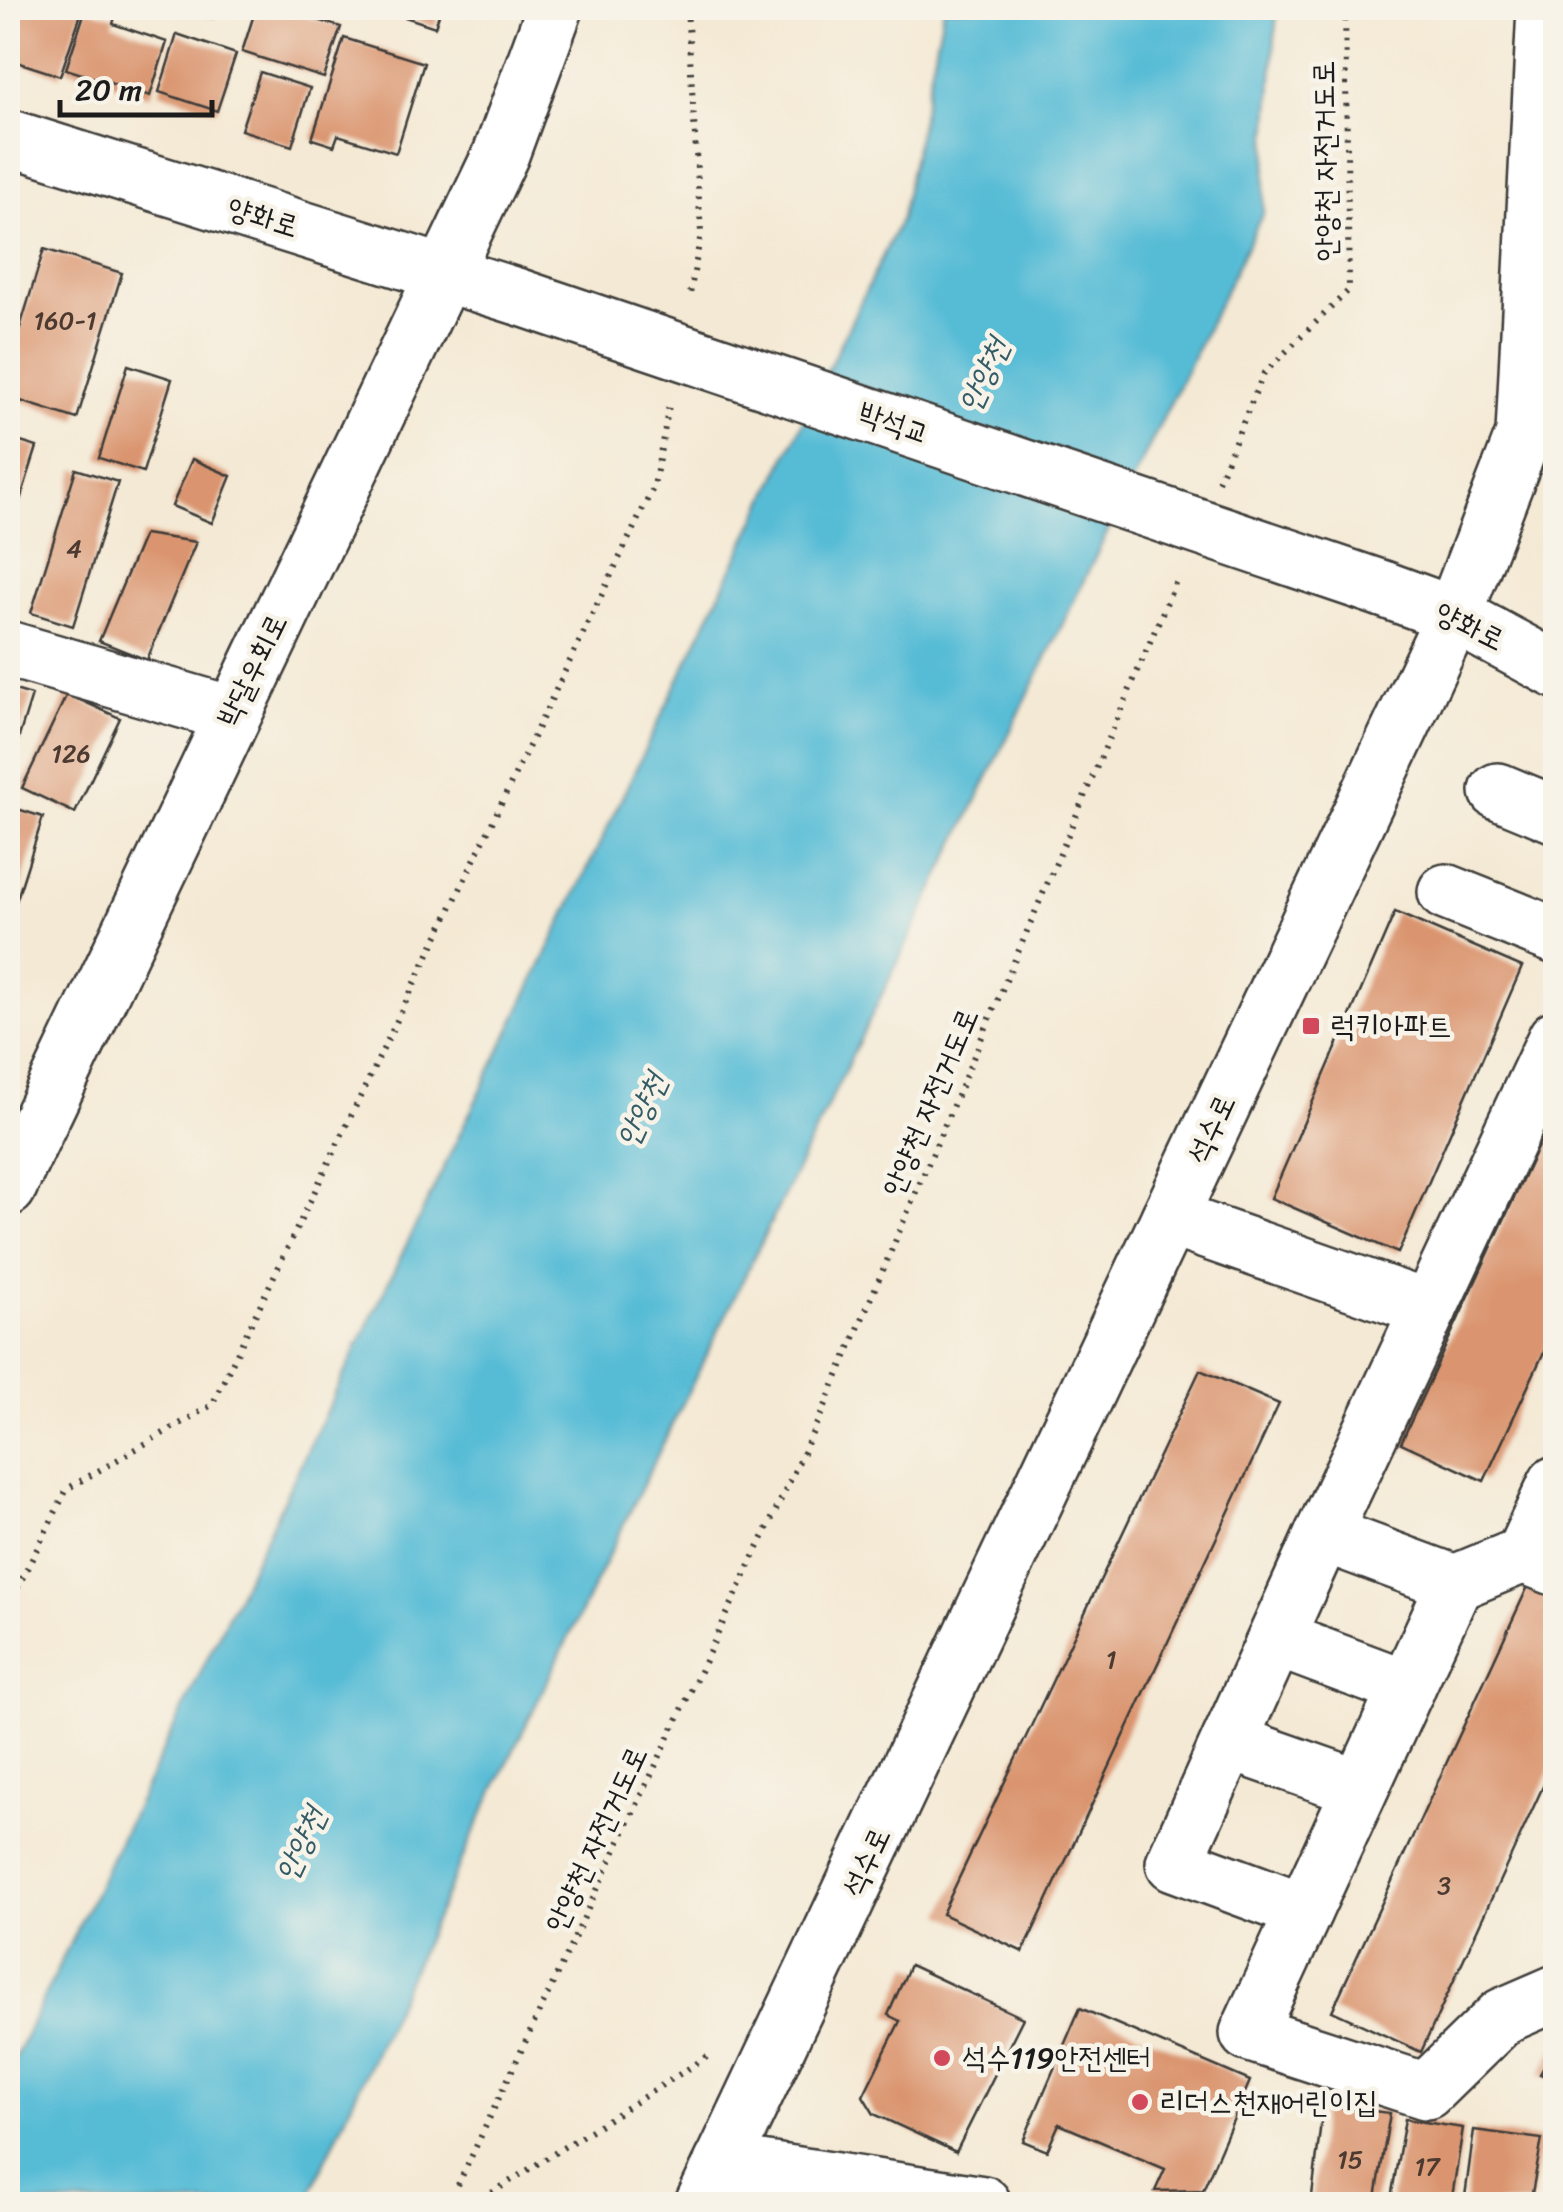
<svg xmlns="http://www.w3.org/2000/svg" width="1563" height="2212" font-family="Sriracha,'Poor Story',sans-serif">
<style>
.water{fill:#57bcd6;stroke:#3a6c79;stroke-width:2.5}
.building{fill:#da9570}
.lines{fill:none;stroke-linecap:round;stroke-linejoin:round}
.minor-casing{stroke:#3c3b38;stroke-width:60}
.path{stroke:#3c3b38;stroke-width:6;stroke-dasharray:2.5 8;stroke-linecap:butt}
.minor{stroke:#fff;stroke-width:55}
.minor-bridge-casing{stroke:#3c3b38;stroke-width:60;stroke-linecap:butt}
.minor-bridge{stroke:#fff;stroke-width:55}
.poi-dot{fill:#d1495b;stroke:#f7f3e8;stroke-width:4}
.labels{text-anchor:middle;stroke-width:9;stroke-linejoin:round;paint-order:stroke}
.number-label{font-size:25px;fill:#4c3a31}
.street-label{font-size:30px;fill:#1c1c1c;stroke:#f7f3e8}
.poi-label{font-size:30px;fill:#1c1c1c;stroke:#f7f3e8;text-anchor:start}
.water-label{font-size:32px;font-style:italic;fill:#345c66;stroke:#f7f3e8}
</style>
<rect width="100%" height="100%" fill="#f7f3e8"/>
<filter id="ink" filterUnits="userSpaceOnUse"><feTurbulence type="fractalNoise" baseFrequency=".01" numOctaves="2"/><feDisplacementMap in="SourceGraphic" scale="20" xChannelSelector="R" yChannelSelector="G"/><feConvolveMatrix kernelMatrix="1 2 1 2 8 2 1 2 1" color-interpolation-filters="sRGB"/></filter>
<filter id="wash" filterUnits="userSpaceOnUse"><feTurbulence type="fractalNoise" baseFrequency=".0048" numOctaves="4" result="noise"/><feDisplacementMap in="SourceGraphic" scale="40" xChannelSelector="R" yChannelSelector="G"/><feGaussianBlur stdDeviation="2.25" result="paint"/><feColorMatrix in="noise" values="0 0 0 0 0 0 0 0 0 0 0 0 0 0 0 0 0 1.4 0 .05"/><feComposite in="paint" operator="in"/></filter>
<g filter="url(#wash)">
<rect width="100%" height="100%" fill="#f4e9d4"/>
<polygon class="water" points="944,8 1277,8 1263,213 483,1813 306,2204 8,2204 8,2072 901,218"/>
<g id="blocks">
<g class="building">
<polygon points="8,8 83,8 60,76 8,59"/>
<polygon points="86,8 115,17 113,24 167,42 150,96 66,69"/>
<polygon points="181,8 217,8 213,18"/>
<polygon points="256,8 279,8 341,27 324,78 242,52"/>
<polygon points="378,8 441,8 435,27"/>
<polygon points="177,34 236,54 217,111 159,92"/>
<polygon points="344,38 424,63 396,153 338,135 334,146 312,139"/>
<polygon points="260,72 310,88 292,146 241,130"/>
<polygon points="44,249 122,273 77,419 8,397 8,367"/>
<polygon points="128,365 172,379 143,472 99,458"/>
<polygon points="8,438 37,447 8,538"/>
<polygon points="192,459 231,476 212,523 172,506"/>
<polygon points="76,469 118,482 73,626 31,613"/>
<polygon points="144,534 196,542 147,660 99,641"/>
<polygon points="8,688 32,695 8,772"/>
<polygon points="67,694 120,718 75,813 22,788"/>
<polygon points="8,806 43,817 8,927"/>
<polygon points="1395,912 1522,967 1398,1253 1271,1198"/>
<polygon points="1556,1107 1556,1326 1484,1481 1401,1443"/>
<polygon points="1200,1370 1279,1404 1023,1952 942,1914"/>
<polygon points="1536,1569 1556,1578 1556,1758 1421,2052 1332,2011"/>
<polygon points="910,1965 1023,2018 956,2152 874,2114 863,2096 900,2021 888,2015"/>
<polygon points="1080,2008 1250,2081 1203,2190 1155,2191 1165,2169 1059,2124 1047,2151 1023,2141"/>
<polygon points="1556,2046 1556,2081 1540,2074"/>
<polygon points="1323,2105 1390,2113 1375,2204 1311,2204"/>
<polygon points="1405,2119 1463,2128 1451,2204 1390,2204"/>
<polygon points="1474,2130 1542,2139 1530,2204 1464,2204"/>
<polygon points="1553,2156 1556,2204 1545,2204"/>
</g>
</g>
</g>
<g filter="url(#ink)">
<use href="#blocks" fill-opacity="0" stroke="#3c3b38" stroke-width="2.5"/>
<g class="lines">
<g class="minor-casing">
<g id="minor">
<polyline points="8,137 519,297"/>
<polyline points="1383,589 1454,615 1556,670"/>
<polyline points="8,649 231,714"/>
<polyline points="1498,791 1556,815"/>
<polyline points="1446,892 1556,936"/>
<polyline points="8,1188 501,154 555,8"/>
<polyline points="1169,1218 1429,1309"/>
<polyline points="1523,1555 1455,1583 1248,2033 1426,2091 1503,2016 1556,1993"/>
<polyline points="1554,1567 1523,1555 1556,1484"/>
<polyline points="1455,1583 1323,1534 1556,1038"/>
<polyline points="1276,1639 1407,1688"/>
<polyline points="1229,1742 1360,1788"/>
<polyline points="1304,1911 1174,1863 1323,1534"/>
<polyline points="722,2163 983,2204"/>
<polyline points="703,2204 1454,615 1524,434 1545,8"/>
</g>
</g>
<g class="path">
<polyline points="687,8 701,233 689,300"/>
<polyline points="1218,481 1264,373 1349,290 1345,8"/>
<polyline points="8,1607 67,1489 212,1405 654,486 670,400"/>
<polyline points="449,2204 826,1404 1178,576"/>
<polyline points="474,2204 713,2053"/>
</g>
<use href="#minor" class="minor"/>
<g class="minor-bridge-casing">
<polyline id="minor-bridge" points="519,297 1383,589"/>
</g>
<use href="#minor-bridge" class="minor-bridge"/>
</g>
</g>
<g class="poi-dot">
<rect x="1301" y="1016" width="20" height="20" rx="5"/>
<circle cx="942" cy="2058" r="10"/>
<circle cx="1140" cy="2102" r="10"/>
</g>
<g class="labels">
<g class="number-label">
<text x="65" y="329">160-1</text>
<text x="74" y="557">4</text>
<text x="71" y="762">126</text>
<text x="1111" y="1668">1</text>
<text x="1444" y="1894">3</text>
<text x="1350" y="2168">15</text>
<text x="1427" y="2175">17</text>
</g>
<g class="street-label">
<text transform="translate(1325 161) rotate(-91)" y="10">안양천 자전거도로</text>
<text transform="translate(263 217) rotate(17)" y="10">양화로</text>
<text transform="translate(894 423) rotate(19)" y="10">박석교</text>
<text transform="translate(1470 626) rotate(26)" y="10">양화로</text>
<text transform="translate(252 670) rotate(-64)" y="10">박달우회로</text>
<text transform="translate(930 1102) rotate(-67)" y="10">안양천 자전거도로</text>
<text transform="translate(1211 1129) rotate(-65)" y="10">석수로</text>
<text transform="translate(596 1839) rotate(-65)" y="10">안양천 자전거도로</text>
<text transform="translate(866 1862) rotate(-65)" y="10">석수로</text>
</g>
<g class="poi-label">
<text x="1331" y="1036">럭키아파트</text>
<text x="962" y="2068">석수119안전센터</text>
<text x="1160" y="2112">리더스천재어린이집</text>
</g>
<g class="water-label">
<text transform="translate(983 375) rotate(-65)" y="11">안양천</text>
<text transform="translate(641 1110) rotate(-65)" y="11">안양천</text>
<text transform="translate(300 1844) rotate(-65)" y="11">안양천</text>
</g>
</g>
<rect width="1563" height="2212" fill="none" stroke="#f7f3e8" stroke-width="40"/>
<path d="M60 100v15h152v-15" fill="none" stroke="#1c1c1c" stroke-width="5"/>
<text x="75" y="100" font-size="30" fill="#1c1c1c" stroke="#f7f3e8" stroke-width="8" paint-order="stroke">20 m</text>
</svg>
